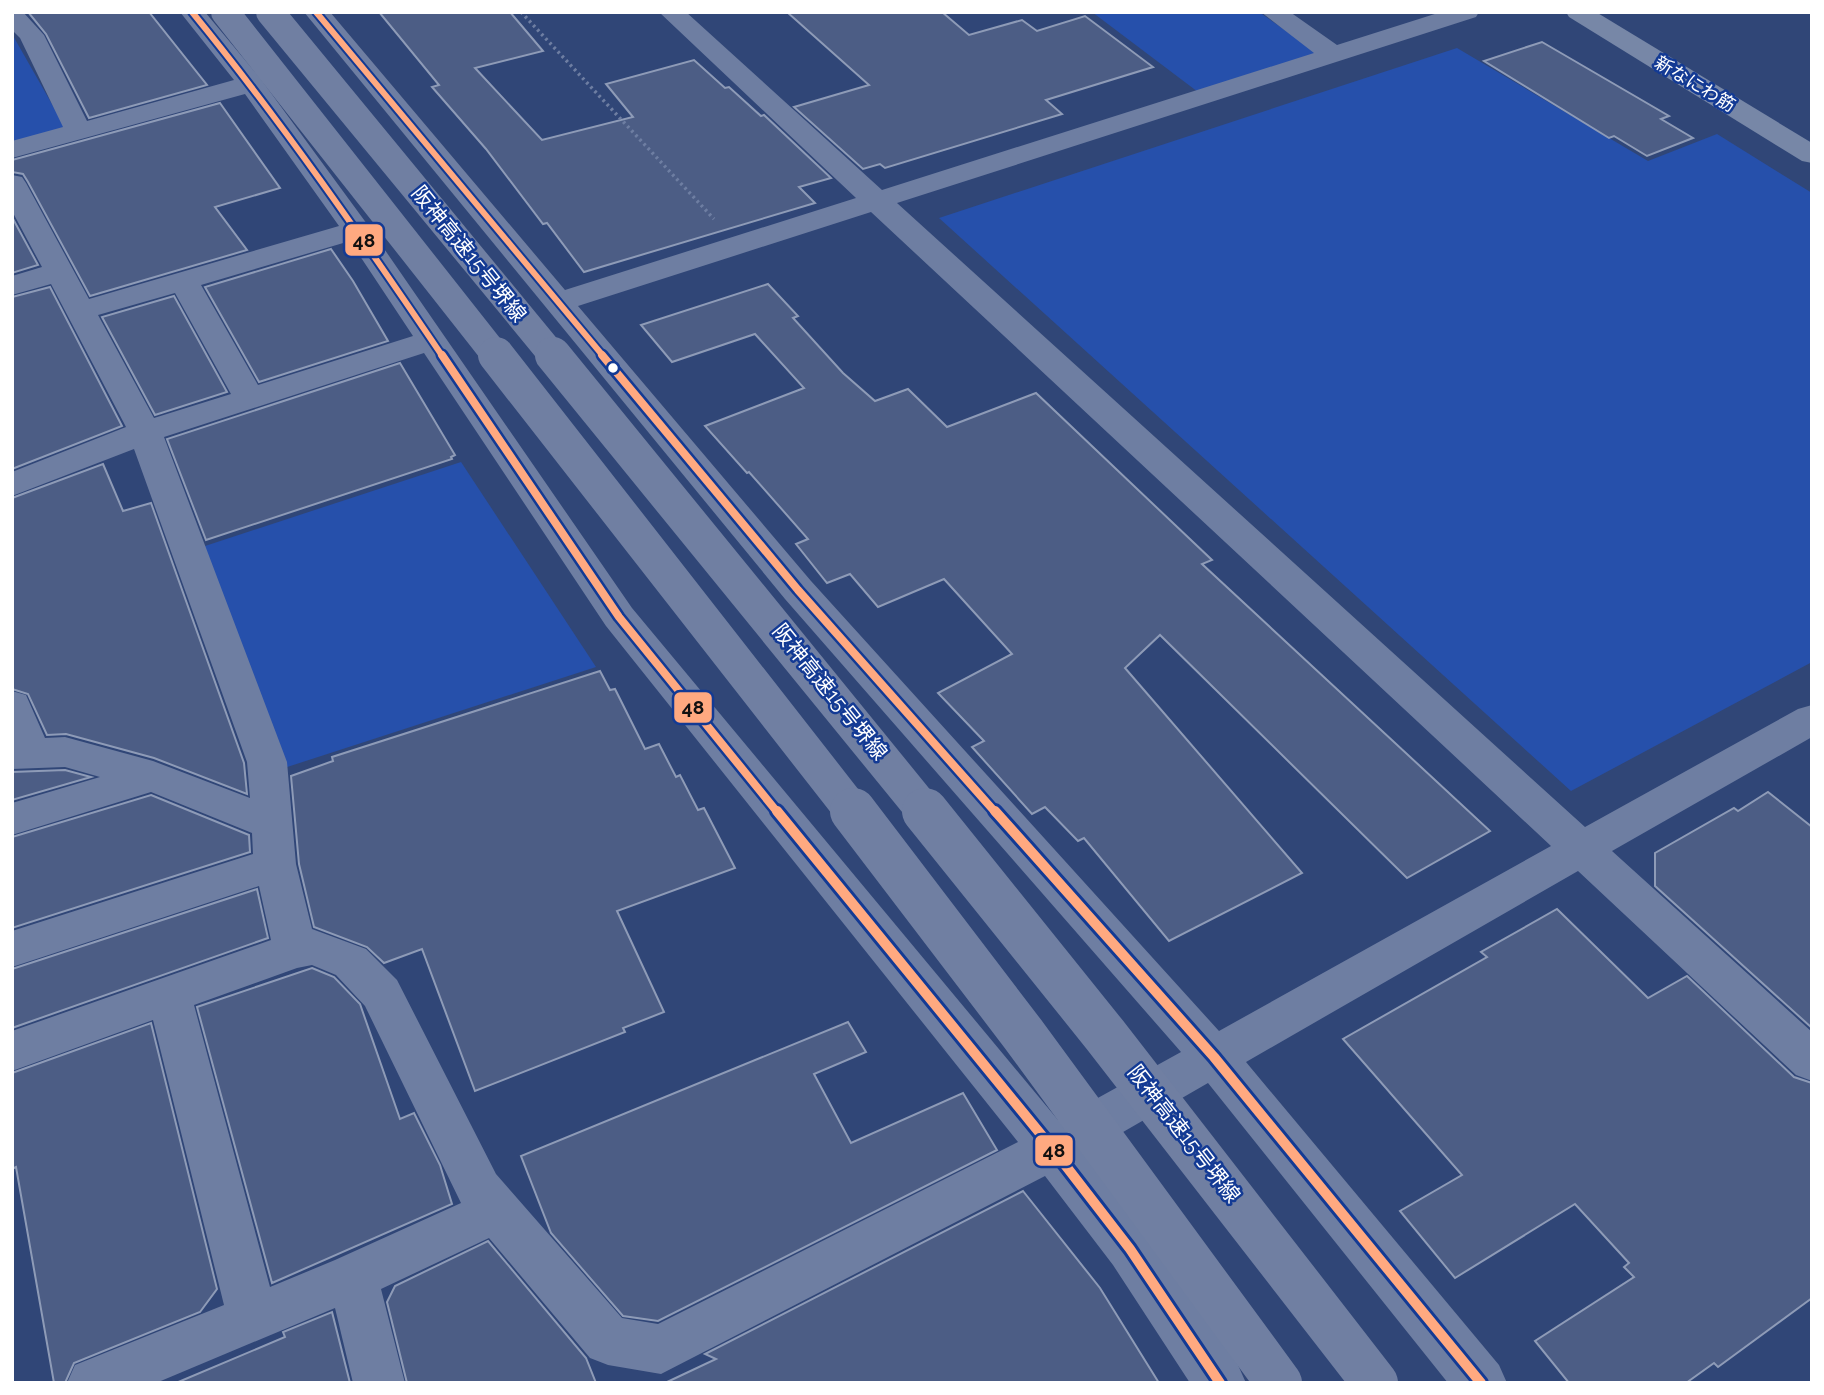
<svg xmlns="http://www.w3.org/2000/svg" width="1824" height="1395" font-family="Raleway,'Noto Sans JP',sans-serif">
<style>
.green{fill:#2650ab}
.building{fill:#4c5d85;stroke:#8e9bb7;stroke-width:2}
.lines{fill:none;stroke-linecap:round;stroke-linejoin:round}
.path{stroke:#6e7ea2;stroke-width:3.5;stroke-dasharray:2.5 3.5;stroke-linecap:butt}
.minor{fill:#6e7ea2;fill-rule:evenodd}
.major{fill:#7787a7;fill-rule:evenodd}
.highway-bridge-far2{stroke:#707fa2;stroke-width:28}
.highway-bridge-far1{stroke:#707fa2;stroke-width:36}
.highway-bridge{stroke:#707fa2;stroke-width:46}
.bus-1-far2-casing{stroke:#133a94;stroke-width:10}
.bus-1-far1-casing{stroke:#133a94;stroke-width:13}
.bus-1-casing{stroke:#133a94;stroke-width:16}
.bus-1-far2{stroke:#ffa980;stroke-width:6}
.bus-1-far1{stroke:#ffa980;stroke-width:8}
.bus-1{stroke:#ffa980;stroke-width:10}
.bus-dot{fill:#fff;stroke:#133a94;stroke-width:2.5}
.labels{text-anchor:middle;stroke-width:5;stroke-linejoin:round;paint-order:stroke}
.far-street-label{font-size:18px;fill:#fff;stroke:#133a94}
.street-label{font-size:21px;fill:#fff;stroke:#133a94}
.line-badge{stroke:#133a94;stroke-width:2.5}
.pale-badge-label{font-size:19px;text-anchor:middle;font-weight:bold;fill:#111}
</style>
<rect width="100%" height="100%" fill="#304677"/>
<g class="green">
<polygon points="1092,12 1259,12 1321,55 1198,92"/>
<polygon points="12,34 65,127 12,143"/>
<polygon points="1457,48 1648,161 1717,134 1812,193 1812,662 1571,791 939,218"/>
<polygon points="461,462 596,667 281,769 202,547"/>
</g>
<g class="building">
<polygon points="28,12 149,12 207,85 89,118 46,34"/>
<polygon points="379,12 510,12 543,51 475,68 542,140 633,117 606,84 694,60 725,88 729,87 761,116 764,115 831,178 799,187 815,203 584,272 547,223 543,224 486,149 432,87 439,85"/>
<polygon points="787,12 942,12 969,35 1022,20 1037,31 1085,16 1153,67 1046,100 1062,114 885,168 880,164 863,169 794,107 869,85"/>
<polygon points="1542,42 1669,116 1661,119 1693,138 1647,156 1614,136 1609,138 1484,61"/>
<polygon points="220,103 280,188 215,207 247,250 90,296 28,182 23,174 12,172 12,160"/>
<polygon points="12,217 38,265 12,273"/>
<polygon points="331,249 353,281 388,341 259,382 205,287"/>
<polygon points="768,284 798,316 793,318 843,373 875,401 908,389 947,427 1036,393 1212,560 1202,564 1490,831 1407,878 1160,635 1125,668 1302,873 1169,941 1084,838 1078,841 1045,807 1032,814 972,747 984,741 938,693 1012,654 944,579 878,607 850,574 827,583 796,544 808,539 749,472 747,473 705,426 804,388 755,334 672,362 641,325"/>
<polygon points="50,287 122,426 12,469 12,297"/>
<polygon points="174,296 227,392 155,415 102,317"/>
<polygon points="400,363 455,455 451,457 452,459 206,540 167,439"/>
<polygon points="103,464 123,511 151,503 244,763 247,794 154,758 66,734 47,735 28,694 12,689 12,498"/>
<polygon points="600,671 610,690 615,689 645,749 659,744 676,777 680,775 698,810 704,808 735,868 617,911 664,1012 623,1028 625,1032 475,1091 422,949 384,963 367,947 314,927 299,864 291,776 333,761 332,757"/>
<polygon points="65,770 91,777 12,800 12,772"/>
<polygon points="1768,792 1812,827 1812,1028 1655,886 1655,853 1734,808 1738,811"/>
<polygon points="151,795 249,835 250,852 12,928 12,837"/>
<polygon points="257,889 268,938 12,1028 12,969"/>
<polygon points="1557,909 1648,998 1687,976 1794,1077 1812,1083 1812,1298 1718,1367 1714,1363 1686,1383 1569,1383 1535,1341 1634,1277 1624,1267 1629,1263 1575,1204 1455,1278 1400,1211 1462,1175 1343,1039 1487,957 1481,952"/>
<polygon points="312,968 334,977 360,1004 400,1119 414,1113 440,1165 452,1204 272,1283 197,1007"/>
<polygon points="848,1022 866,1052 814,1074 851,1143 963,1093 997,1150 658,1321 623,1316 551,1233 521,1156"/>
<polygon points="151,1023 217,1289 200,1312 74,1363 65,1383 54,1383 16,1167 12,1169 12,1073"/>
<polygon points="1023,1191 1100,1288 1159,1383 665,1383 716,1359 705,1354"/>
<polygon points="488,1241 586,1358 596,1383 407,1383 387,1302 395,1286"/>
<polygon points="332,1312 350,1383 176,1383 285,1337 283,1332"/>
</g>
<g class="lines">
<polyline class="path" points="521,12 714,219"/>
<path class="minor" d="M12,12H23L44,35L87,121L234,80L180,12H205L260,78L367,224L632,608L1058,1120L1181,1052L785,599L304,12H330L565,290L856,198L659,12H686L882,190L1314,53L1261,12H1290L1337,45L1441,12H1479L1476,17L897,203L1585,827L1798,709L1812,705V737L1612,851L1812,1032V1081L1796,1075L1578,871L1246,1062L1499,1365L1507,1383H1448L1208,1083L1085,1154L1147,1233L1238,1365L1246,1383H1190L1113,1265L1045,1176L661,1374L608,1365L590,1358L489,1238L381,1289L405,1383H353L335,1308L156,1383H67L75,1365L224,1305L153,1020L12,1071V1031L271,940L259,886L12,967V931L253,854L252,833L151,792L12,835V803L100,777L65,767L12,769V691L26,695L45,738L65,737L153,761L250,798L247,762L134,449L12,496V472L126,427L51,284L12,295V276L42,267L12,211V175L22,177L26,183L89,299L339,226L245,94L12,158V141L63,127L20,38L12,30ZM871,212L1551,846L1219,1031L811,581L578,306ZM350,241L413,336L258,385L201,285ZM175,293L231,394L154,418L98,315ZM424,353L606,626L1018,1142L658,1324L622,1318L496,1174L397,980L366,949L312,929L296,864L287,762L164,437ZM312,965L336,975L365,1006L461,1203L335,1260L270,1287L194,1005L297,968Z"/>
<polygon class="major" points="1566,12 1596,12 1812,143 1812,163 1802,161 1569,17"/>
<g class="highway-bridge-far2">
<polyline points="225,12 497,357"/>
<polyline points="270,12 554,357"/>
</g>
<g class="highway-bridge-far1">
<polyline points="496,355 854,813"/>
<polyline points="553,355 926,813"/>
</g>
<g class="highway-bridge">
<polyline points="853,811 1023,1034 1279,1383"/>
<polyline points="925,811 1105,1035 1375,1383"/>
</g>
<g class="bus-1-far2-casing">
<g id="bus-1-far2">
<path d="M192,12C282,122 363,239 443,357"/>
<polyline points="316,12 604,357"/>
</g>
</g>
<g class="bus-1-far1-casing">
<g id="bus-1-far1">
<polyline points="442,355 619,617 778,813"/>
<polyline points="602,355 798,590 996,813"/>
</g>
</g>
<g class="bus-1-casing">
<g id="bus-1">
<polyline points="777,811 1052,1148 1130,1249 1220,1383"/>
<polyline points="995,811 1214,1057 1481,1383"/>
</g>
</g>
<use href="#bus-1-far2" class="bus-1-far2"/>
<use href="#bus-1-far1" class="bus-1-far1"/>
<use href="#bus-1" class="bus-1"/>
</g>
<circle class="bus-dot" cx="613" cy="368" r="6"/>
<g class="labels">
<g class="far-street-label">
<text transform="translate(1695 84) rotate(31)" y="6">新なにわ筋</text>
</g>
<g class="street-label">
<text transform="translate(469 254) rotate(51)" y="7">阪神高速15号堺線</text>
<text transform="translate(830 692) rotate(51)" y="7">阪神高速15号堺線</text>
<text transform="translate(1184 1134) rotate(52)" y="7">阪神高速15号堺線</text>
</g>
</g>
<g class="line-badge">
<rect x="344" y="223" width="40" height="34" rx="7" fill="#ffa980"/>
<rect x="673" y="691" width="40" height="33" rx="7" fill="#ffa980"/>
<rect x="1034" y="1134" width="40" height="33" rx="7" fill="#ffa980"/>
</g>
<g class="pale-badge-label">
<text x="364" y="247">48</text>
<text x="693" y="714">48</text>
<text x="1054" y="1157">48</text>
</g>
<rect width="1824" height="1395" fill="none" stroke="#ffffff" stroke-width="28"/>
</svg>
